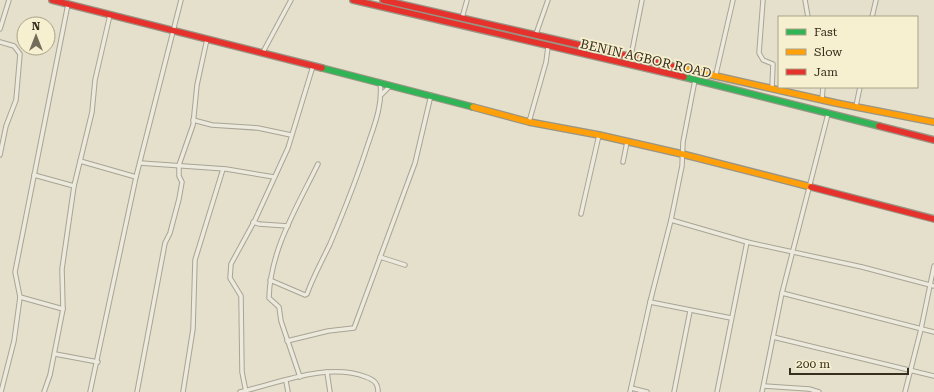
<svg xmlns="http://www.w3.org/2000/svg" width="934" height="392" font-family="'Roboto Serif',serif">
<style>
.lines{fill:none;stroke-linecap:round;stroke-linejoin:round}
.street-casing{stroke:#a9a495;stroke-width:5.5}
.fast-casing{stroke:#999484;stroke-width:8}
.slow-casing{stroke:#999484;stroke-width:8}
.jam-casing{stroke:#999484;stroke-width:8}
.street{stroke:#ece9dd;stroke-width:3.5}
.fast{stroke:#30b455;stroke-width:5.5}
.slow{stroke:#ff9f0a;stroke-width:5.5}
.jam{stroke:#e5322d;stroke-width:5.5}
.labels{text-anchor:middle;stroke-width:3.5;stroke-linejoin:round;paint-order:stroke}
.street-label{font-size:13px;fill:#382e1d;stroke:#f6f0d0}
</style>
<rect width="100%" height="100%" fill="#e4e0cc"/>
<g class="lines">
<g class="street-casing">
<g id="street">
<polyline points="763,0 759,53 763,60 773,64 772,88"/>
<polyline points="805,0 808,17"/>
<polyline points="872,17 876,0"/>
<polyline points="462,18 467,0"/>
<polyline points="0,29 9,0"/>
<polyline points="536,34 548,0"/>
<polyline points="0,42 14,46 20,54 16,100 6,126 0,155"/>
<polyline points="263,52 291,0"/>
<polyline points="631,56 642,0"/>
<polyline points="716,74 733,0"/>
<polyline points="695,80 683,142 682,166 671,220 747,242 862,267 934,286"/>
<polyline points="381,95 391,85"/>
<polyline points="822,99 823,87"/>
<polyline points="856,106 860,87"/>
<polyline points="193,120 212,125 258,128 291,135"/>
<polyline points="529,122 546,62 548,47"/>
<polyline points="80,161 136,177"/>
<polyline points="623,162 627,142"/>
<polyline points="140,163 226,169 274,177"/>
<polyline points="34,175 74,186"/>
<polyline points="581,214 599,135"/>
<polyline points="671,220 650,302 731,318"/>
<polyline points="253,222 259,224 288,226"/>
<polyline points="380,257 405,265"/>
<path d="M270,280L305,295L307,294C313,277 322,261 330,244C344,211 357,178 368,144C375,124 383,103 380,82"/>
<polyline points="782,293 934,332"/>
<polyline points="20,297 63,309"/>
<polyline points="773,337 934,376"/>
<polyline points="287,341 328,331 354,328 415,163 431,95"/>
<polyline points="55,354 98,362"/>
<polyline points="327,372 330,392"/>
<path d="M300,377L281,321L279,307L269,298C270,250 297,207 318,164"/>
<polyline points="286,381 288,392"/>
<polyline points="764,386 809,389 819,392"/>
<polyline points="631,388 647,392"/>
<polyline points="1,392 14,341 20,297 15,272 68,4"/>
<polyline points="44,392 50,375 63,309 62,269 74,186 92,112 95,80 110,15"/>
<polyline points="90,392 136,177 181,0"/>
<polyline points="137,392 165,243 170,233 179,199 182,182 179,176 179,165 193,125 197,85 207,39"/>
<polyline points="183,392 193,329 195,260 223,169"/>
<path d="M240,392C279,383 328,362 366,377C374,380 378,383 378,392"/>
<polyline points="246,392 242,372 241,296 230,278 231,264 255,220 288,148 313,66"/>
<polyline points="630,392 650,302"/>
<polyline points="674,392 690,311"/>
<polyline points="717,392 747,242"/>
<polyline points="762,392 782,293 828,114"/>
<polyline points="905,392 921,329 934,266"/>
</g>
</g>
<g class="fast-casing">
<g id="fast">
<polyline points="322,68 473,107"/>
<polyline points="684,77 879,126"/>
</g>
</g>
<g class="slow-casing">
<g id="slow">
<polyline points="676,67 836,103 934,122"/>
<polyline points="473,107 529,122 599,135 682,154 811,187"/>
</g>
</g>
<g class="jam-casing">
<g id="jam">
<polyline points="52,0 322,68"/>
<polyline points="353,0 684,77"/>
<polyline points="383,0 676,67"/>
<polyline points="879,126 934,140"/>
<polyline points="811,187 934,219"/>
</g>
</g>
<use href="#street" class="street"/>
<use href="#fast" class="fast"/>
<use href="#slow" class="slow"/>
<use href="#jam" class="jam"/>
</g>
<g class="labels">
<g class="street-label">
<text transform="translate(646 58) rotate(13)" y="5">BENIN AGBOR ROAD</text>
</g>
</g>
<rect x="778" y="16" width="140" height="72" fill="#f6f0d0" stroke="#aaa288"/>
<rect x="786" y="29" width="20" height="6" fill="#30b455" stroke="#aaa288"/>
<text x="814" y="36" font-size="12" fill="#382e1d">Fast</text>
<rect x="786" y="49" width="20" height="6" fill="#ff9f0a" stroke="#aaa288"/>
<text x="814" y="56" font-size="12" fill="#382e1d">Slow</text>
<rect x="786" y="69" width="20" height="6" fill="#e5322d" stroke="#aaa288"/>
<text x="814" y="76" font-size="12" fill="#382e1d">Jam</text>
<g transform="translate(36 36)"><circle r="19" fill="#f6f0d0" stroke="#aaa288"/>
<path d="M0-3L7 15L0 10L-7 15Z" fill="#746c5a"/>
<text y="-6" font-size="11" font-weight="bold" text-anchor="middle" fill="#382e1d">N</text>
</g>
<path d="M790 368v6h118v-6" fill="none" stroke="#382e1d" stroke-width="2"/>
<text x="796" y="368" font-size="12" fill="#382e1d" stroke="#f6f0d0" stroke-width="3" paint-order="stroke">200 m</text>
</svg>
